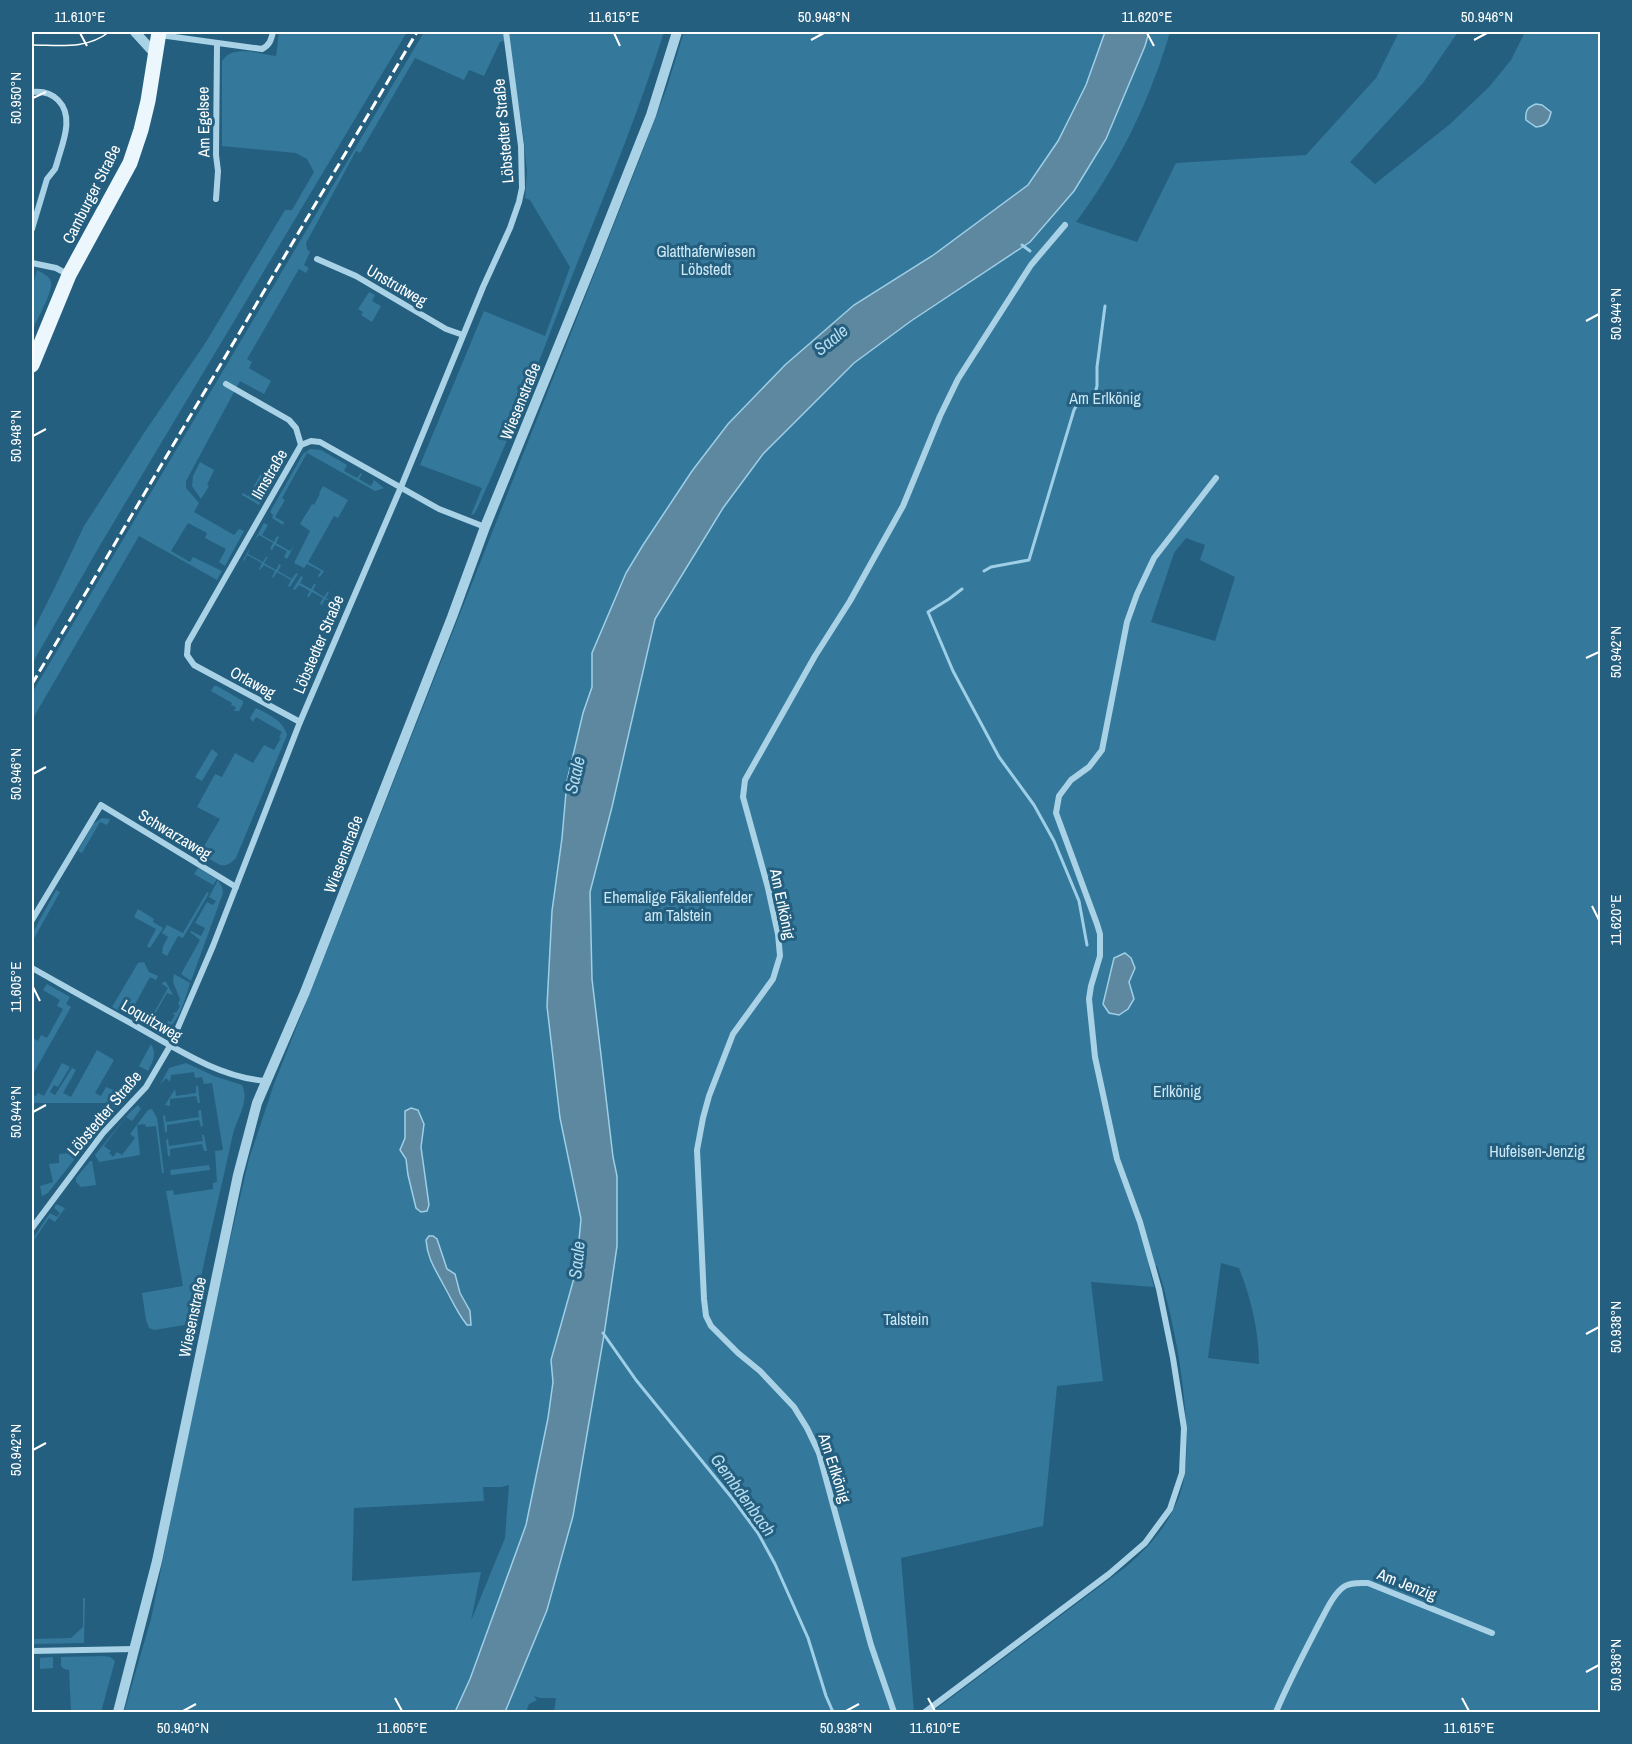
<svg xmlns="http://www.w3.org/2000/svg" width="1632" height="1744" font-family="'Archivo Narrow',sans-serif">
<style>
.green{fill:#34789b;fill-rule:evenodd}
.water{fill:#5e889f;stroke:#9ecfe7;stroke-width:1.5}
.lines{fill:none;stroke-linecap:round;stroke-linejoin:round}
.stream{stroke:#9ecfe7;stroke-width:3}
.minor{stroke:#aad2e6;stroke-width:6}
.tertiary{stroke:#aad2e6;stroke-width:10}
.primary{stroke:#ebf6fd;stroke-width:15}
.tram{stroke:#fff;stroke-width:1.5}
.rail{stroke:#fff;stroke-width:3;stroke-dasharray:10 4.5;stroke-linecap:butt}
.ticks{fill:none;stroke:#fff;stroke-width:2}
.labels{text-anchor:middle;stroke-width:6;stroke-linejoin:round;paint-order:stroke}
.street-label{font-size:16px;fill:#fff;stroke:#245f7f}
.park-label{font-size:16px;fill:#cde8f5;stroke:#245f7f}
.water-label{font-size:18px;font-style:italic;fill:#b5dbee;stroke:#245f7f}
.neatline{fill:none;stroke:#fff;stroke-width:2}
.ticks-label{font-size:15px;text-anchor:middle;fill:#fff}
</style>
<rect width="100%" height="100%" fill="#245f7f"/>
<g class="green">
<path d="M279,32H407L99,547L32,664V633L56,585L84,526L144,433L206,342L285,210H292L314,172L307,159L296,153L222,146V61C233,44 259,54 276,56Z"/>
<path d="M424,32H664C639,111 607,189 576,266C544,348 513,431 476,511L474,514L471,515L482,488L420,465L484,311L545,336L570,267L530,200L525,198L527,171L523,134L508,40L500,42L484,76L469,70L464,80L415,58L360,153L356,151L306,243L307,249L310,252L304,265L309,268L306,273L299,269L247,359L252,362L249,368L271,381L264,394L240,381L186,481V488L199,503L194,512L234,535L239,529L244,531L225,566L219,562L226,549L205,538L207,533L188,523L171,551L190,562L193,557L222,571L217,580L139,536L32,720V693Z"/>
<path d="M684,32H1105L1086,85L1058,141L1028,185L932,256L854,305L785,365L728,424L692,471L643,545L626,573L592,653V687L583,713L567,781L562,838L552,911L547,1006L560,1118L581,1219L576,1271L551,1360L553,1381L548,1418L526,1525L470,1679L455,1712H124L151,1619L183,1459L230,1240L249,1159L274,1084L639,161L667,87ZM424,1124L421,1147L424,1172L416,1208L402,1144L405,1138ZM433,1236L437,1239L447,1269L455,1274L460,1293L470,1311V1325C443,1303 440,1268 433,1236ZM509,1485L505,1538L471,1621L481,1572L352,1581L354,1508L484,1501L483,1487H502Z"/>
<path d="M1149,32H1170C1150,100 1119,165 1076,222L1137,242L1176,163L1306,155L1376,78L1399,32H1458L1423,83L1350,162L1375,184L1450,124L1489,87L1511,60L1525,32H1600V1712H932L1123,1569C1148,1549 1167,1527 1179,1497C1199,1446 1175,1318 1157,1266L1149,1267L1154,1287L1091,1282L1103,1381L1057,1386L1043,1526L901,1558L914,1712H554L556,1698H540L534,1696L537,1700L529,1704L526,1712H505L547,1610L573,1516L604,1335L617,1246V1176L613,1157L592,979L590,892L612,807L655,619L723,508L763,454L854,363L911,321L1030,242L1074,191L1145,46ZM1186,538L1205,545L1200,560L1235,577L1215,641L1151,622L1174,553ZM1221,1263L1239,1268C1251,1298 1259,1332 1259,1364L1208,1358Z"/>
<path d="M37,270C42,273 50,276 51,282C53,292 38,317 34,327L32,326V288Z"/>
<polygon points="369,292 375,295 372,301 381,306 372,322 361,315 363,312 358,309"/>
<polygon points="310,449 321,450 347,465 344,471 357,478 361,473 362,474 359,479 371,486 374,480 384,488 375,491 307,453 282,498 285,500 275,517 284,522 283,525 272,518 273,515 270,512 303,454"/>
<polygon points="200,462 214,470 207,485 209,486 201,499 192,486 193,476"/>
<polygon points="270,470 277,474 259,505 242,495 243,493 248,496 262,472 267,475"/>
<polygon points="323,486 348,500 338,518 334,516 308,562 324,571 320,577 318,576 321,571 307,564 304,568 294,563 310,531 300,524 312,504 314,505 320,494 319,493"/>
<polygon points="264,523 268,525 262,535 274,542 277,536 279,537 276,543 290,551 294,546 287,559 284,557 287,551 275,545 272,550 270,549 273,543 259,535 254,541"/>
<polygon points="250,548 248,554 263,562 266,557 268,557 264,563 276,570 279,564 281,565 278,571 292,579 296,573 298,574 290,587 288,586 291,580 277,572 273,578 272,577 275,571 264,565 260,570 259,569 262,563 247,555 244,561 243,560"/>
<polygon points="301,576 303,577 300,583 311,589 314,584 316,584 313,590 324,597 328,591 329,592 326,598 341,606 345,601 338,614 337,613 340,607 325,599 322,605 320,604 323,598 312,592 309,597 307,596 310,591 299,585 295,590 293,589"/>
<polygon points="214,686 217,686 243,701 243,704 239,711 234,711 236,707 231,705 232,703 211,691"/>
<path d="M256,708C269,715 283,720 287,735L236,858C230,864 227,866 220,865L178,841L180,837L203,848L220,819L197,807L215,774L222,777L235,753L253,763L264,745L274,750L281,738L279,737L282,732L256,717L253,722L250,718Z"/>
<polygon points="212,749 218,754 202,781 195,777"/>
<polygon points="102,818 110,819 107,825 100,822 82,853 78,851 93,824"/>
<polygon points="198,868 217,879 213,885 194,874"/>
<polygon points="218,880 222,887 223,893 191,981 181,974 200,940 190,932 191,931 201,936 205,928 195,923 207,902 213,905 216,901 209,897"/>
<polygon points="56,890 60,892 32,942 32,934"/>
<polygon points="207,892 209,893 183,938 178,936 167,956 162,953 163,946 168,937 162,933 167,925 183,933"/>
<polygon points="138,909 154,919 153,922 163,928 150,948 147,946 156,929 134,917"/>
<polygon points="144,962 149,972 158,976 156,980 150,977 133,1008 138,1011 132,1018 112,1007 138,963"/>
<path d="M174,974L190,983C186,997 176,1034 158,1031C152,1031 146,1026 141,1023L145,1015L151,1018L168,988L162,984L163,982H166L173,995L167,993L152,1019L165,1026L168,1021L171,1022L175,1015L173,1014L174,1012L176,1013L180,1006L178,1004L180,999L173,982Z"/>
<polygon points="47,984 70,997 66,1004 71,1007 32,1076 32,1037 38,1041 41,1035 47,1038 63,1009 57,1006 60,1000 43,990"/>
<path d="M151,1044C157,1054 153,1061 148,1071L139,1066Z"/>
<polygon points="97,1050 114,1060 95,1093 101,1096 106,1087 123,1094 130,1083 136,1087 115,1108 48,1193 42,1196 40,1186 53,1182 49,1164 59,1163 59,1154 71,1153 77,1150 109,1107 109,1103 32,1103 32,1094 36,1096 38,1093 44,1096 62,1063 70,1067 58,1087 54,1085 50,1092 55,1095 72,1068 76,1070 63,1093 71,1097"/>
<path d="M186,1063L214,1076L242,1085C250,1101 237,1118 233,1134C219,1197 204,1260 191,1324L154,1330L149,1328L146,1320L142,1293L183,1286L166,1191L173,1190L174,1195L213,1189V1183L217,1182L215,1151L223,1150L212,1083L204,1084L202,1077L195,1078L194,1072L171,1075L170,1082L166,1078L160,1085L169,1068Z"/>
<polygon points="196,1086 198,1086 200,1103 198,1103 196,1096 170,1099 170,1106 165,1105 175,1089 176,1096 196,1093"/>
<polygon points="138,1105 141,1109 132,1121 126,1117 104,1146 111,1151 109,1153 113,1157 117,1152 122,1155 135,1138 130,1134 148,1110 152,1109 157,1118 164,1173 162,1173 156,1126 146,1127 145,1124 137,1125 140,1155 99,1162 95,1155 130,1112"/>
<polygon points="201,1110 203,1126 201,1127 199,1120 167,1125 167,1132 165,1132 163,1116 165,1115 166,1122 199,1117 198,1111"/>
<polygon points="202,1135 204,1135 207,1151 204,1151 202,1144 170,1149 170,1156 168,1156 166,1140 168,1139 169,1146 203,1141"/>
<polygon points="90,1161 92,1161 96,1185 81,1187 76,1182 76,1178"/>
<polygon points="209,1165 210,1170 171,1175 170,1170"/>
<polygon points="56,1204 65,1208 55,1222 49,1218 32,1243 32,1240 50,1213 57,1217 60,1213 54,1208"/>
<polygon points="83,1598 85,1598 84,1643 32,1644 32,1639 71,1638 83,1627"/>
<polygon points="104,1656 110,1657 115,1661 101,1712 78,1712 78,1710 71,1711 69,1670 64,1669 61,1666 61,1657"/>
<polygon points="53,1657 53,1668 40,1669 40,1658"/>
</g>
<g class="water">
<polygon points="1105,32 1149,32 1145,46 1106,139 1074,191 1030,242 911,321 854,363 763,454 723,508 655,619 612,807 590,892 592,979 613,1157 617,1176 617,1246 604,1335 573,1516 547,1610 505,1712 455,1712 470,1679 526,1525 548,1418 553,1382 551,1360 576,1271 581,1219 560,1118 547,1006 552,911 562,838 567,781 583,713 592,687 592,653 626,573 643,545 692,471 728,424 785,365 854,305 932,256 1028,185 1058,141 1086,85"/>
<path d="M1536,104L1542,105L1551,112C1549,122 1546,126 1536,127L1526,120C1525,110 1528,107 1536,104Z"/>
<polygon points="1125,953 1131,958 1135,968 1129,982 1134,999 1128,1009 1119,1015 1109,1013 1103,1004 1114,958"/>
<polygon points="411,1108 418,1110 424,1124 421,1147 429,1205 427,1211 421,1212 416,1208 408,1175 406,1159 400,1150 405,1138 405,1111"/>
<path d="M429,1236H433L437,1239L447,1269L455,1274L460,1293L470,1311L471,1325H467C456,1311 452,1300 443,1284C435,1269 427,1257 426,1240Z"/>
</g>
<g class="lines">
<g class="stream">
<polyline points="1022,245 1030,251"/>
<polyline points="984,571 991,567 1029,560 1074,410 1077,405 1092,398 1095,393 1097,386 1097,367 1105,306"/>
<polyline points="962,589 949,599 928,612 953,671 999,757 1034,805 1054,841 1079,901 1087,945"/>
<polyline points="603,1333 636,1380 732,1498 758,1533 775,1564 808,1638 826,1696 833,1712"/>
</g>
<g class="minor">
<path d="M160,35L262,49C270,45 271,40 273,32"/>
<path d="M32,92C41,91 51,93 58,100C75,117 62,144 57,163L55,169L47,179L32,229"/>
<polyline points="216,199 218,171 216,155 217,44"/>
<polyline points="317,259 356,276 446,329 463,335"/>
<polyline points="32,263 56,268 69,275"/>
<polyline points="226,384 289,420 296,428 301,445"/>
<polyline points="300,722 194,665 187,655 188,643 301,445 311,441 320,442 439,509 485,527"/>
<polyline points="32,920 101,805 236,887"/>
<path d="M32,968C66,987 101,1007 136,1026C177,1049 218,1077 266,1081"/>
<polyline points="32,1228 103,1133 146,1087 170,1046 213,946 300,722 401,487 483,287 510,228 519,202 522,188 521,146 506,32"/>
<polyline points="32,1651 134,1649"/>
<polyline points="894,1712 871,1645 819,1453 807,1428 794,1407 760,1371 738,1353 711,1326 706,1316 704,1299 697,1150 703,1118 709,1096 733,1034 773,979 780,956 778,934 768,888 743,797 745,780 815,656 850,601 903,506 940,416 958,379 1031,265 1065,225"/>
<polyline points="925,1712 1109,1574 1145,1543 1170,1509 1182,1473 1184,1428 1173,1358 1159,1289 1140,1222 1117,1159 1095,1057 1089,999 1091,986 1100,956 1100,934 1097,924 1056,813 1059,796 1071,780 1089,767 1102,750 1127,622 1137,594 1154,558 1216,478"/>
<path d="M1276,1712C1289,1681 1305,1651 1321,1620C1327,1609 1334,1593 1345,1586C1352,1582 1360,1583 1368,1583L1492,1633"/>
</g>
<g class="tertiary">
<polyline points="135,32 156,55"/>
<polyline points="118,1712 157,1561 238,1175 257,1103 305,992 452,617 485,527 596,254 651,115 677,32"/>
</g>
<polyline class="primary" points="32,365 69,275 130,163 141,130 148,101 159,32"/>
<path class="tram" d="M32,45C59,45 86,50 109,32"/>
<polyline class="rail" points="32,684 417,32"/>
</g>
<path class="ticks" d="M80,33L87,46M614,33L620,46M1147,33L1154,46M811,40L824,33M1474,40L1487,33M33,98L46,92M1586,321L1599,314M33,436L46,429M1586,658L1599,652M33,774L46,767M1592,906L1599,920M33,987L40,1001M33,1112L46,1105M1586,1334L1599,1327M33,1450L46,1443M1586,1672L1599,1665M395,1698L402,1711M928,1698L935,1711M1462,1698L1469,1711M183,1711L196,1704M846,1711L859,1704"/>
<g class="labels">
<g class="street-label">
<text transform="translate(203 122) rotate(-91)" y="6">Am Egelsee</text>
<text transform="translate(503 131) rotate(-95)" y="6">Löbstedter Straße</text>
<text transform="translate(91 194) rotate(-63)" y="6">Camburger Straße</text>
<text transform="translate(397 285) rotate(30)" y="6">Unstrutweg</text>
<text transform="translate(520 401) rotate(-68)" y="6">Wiesenstraße</text>
<text transform="translate(269 474) rotate(-60)" y="6">Ilmstraße</text>
<text transform="translate(318 644) rotate(-67)" y="6">Löbstedter Straße</text>
<text transform="translate(253 682) rotate(29)" y="6">Orlaweg</text>
<text transform="translate(175 834) rotate(31)" y="6">Schwarzaweg</text>
<text transform="translate(343 854) rotate(-69)" y="6">Wiesenstraße</text>
<text transform="translate(783 904) rotate(78)" y="6">Am Erlkönig</text>
<text transform="translate(152 1020) rotate(30)" y="6">Loquitzweg</text>
<text transform="translate(104 1113) rotate(-50)" y="6">Löbstedter Straße</text>
<text transform="translate(192 1317) rotate(-78)" y="6">Wiesenstraße</text>
<text transform="translate(835 1468) rotate(72)" y="6">Am Erlkönig</text>
<text transform="translate(1407 1584) rotate(21)" y="6">Am Jenzig</text>
</g>
<g class="park-label">
<text x="706" y="257">Glatthaferwiesen<tspan x="706" dy="18">Löbstedt</tspan></text>
<text x="1105" y="404">Am Erlkönig</text>
<text x="678" y="903">Ehemalige Fäkalienfelder<tspan x="678" dy="18">am Talstein</tspan></text>
<text x="1177" y="1097">Erlkönig</text>
<text x="1537" y="1157">Hufeisen-Jenzig</text>
<text x="906" y="1325">Talstein</text>
</g>
<g class="water-label">
<text transform="translate(831 340) rotate(-39)" y="6">Saale</text>
<text transform="translate(575 775) rotate(-77)" y="6">Saale</text>
<text transform="translate(577 1260) rotate(-84)" y="6">Saale</text>
<text transform="translate(743 1495) rotate(54)" y="6">Gembdenbach</text>
</g>
</g>
<rect width="1632" height="1744" fill="none" stroke="#245f7f" stroke-width="66"/>
<rect x="33" y="33" width="1566" height="1678" class="neatline"/>
<g class="ticks-label">
<text x="80" y="22">11.610°E</text>
<text x="614" y="22">11.615°E</text>
<text x="824" y="22">50.948°N</text>
<text x="1147" y="22">11.620°E</text>
<text x="1487" y="22">50.946°N</text>
<text transform="translate(16 98) rotate(-90)" y="5">50.950°N</text>
<text transform="translate(1616 314) rotate(-90)" y="5">50.944°N</text>
<text transform="translate(16 436) rotate(-90)" y="5">50.948°N</text>
<text transform="translate(1616 652) rotate(-90)" y="5">50.942°N</text>
<text transform="translate(16 774) rotate(-90)" y="5">50.946°N</text>
<text transform="translate(1616 920) rotate(-90)" y="5">11.620°E</text>
<text transform="translate(16 987) rotate(-90)" y="5">11.605°E</text>
<text transform="translate(16 1112) rotate(-90)" y="5">50.944°N</text>
<text transform="translate(1616 1327) rotate(-90)" y="5">50.938°N</text>
<text transform="translate(16 1450) rotate(-90)" y="5">50.942°N</text>
<text transform="translate(1616 1665) rotate(-90)" y="5">50.936°N</text>
<text x="183" y="1733">50.940°N</text>
<text x="402" y="1733">11.605°E</text>
<text x="846" y="1733">50.938°N</text>
<text x="935" y="1733">11.610°E</text>
<text x="1469" y="1733">11.615°E</text>
</g>
</svg>
